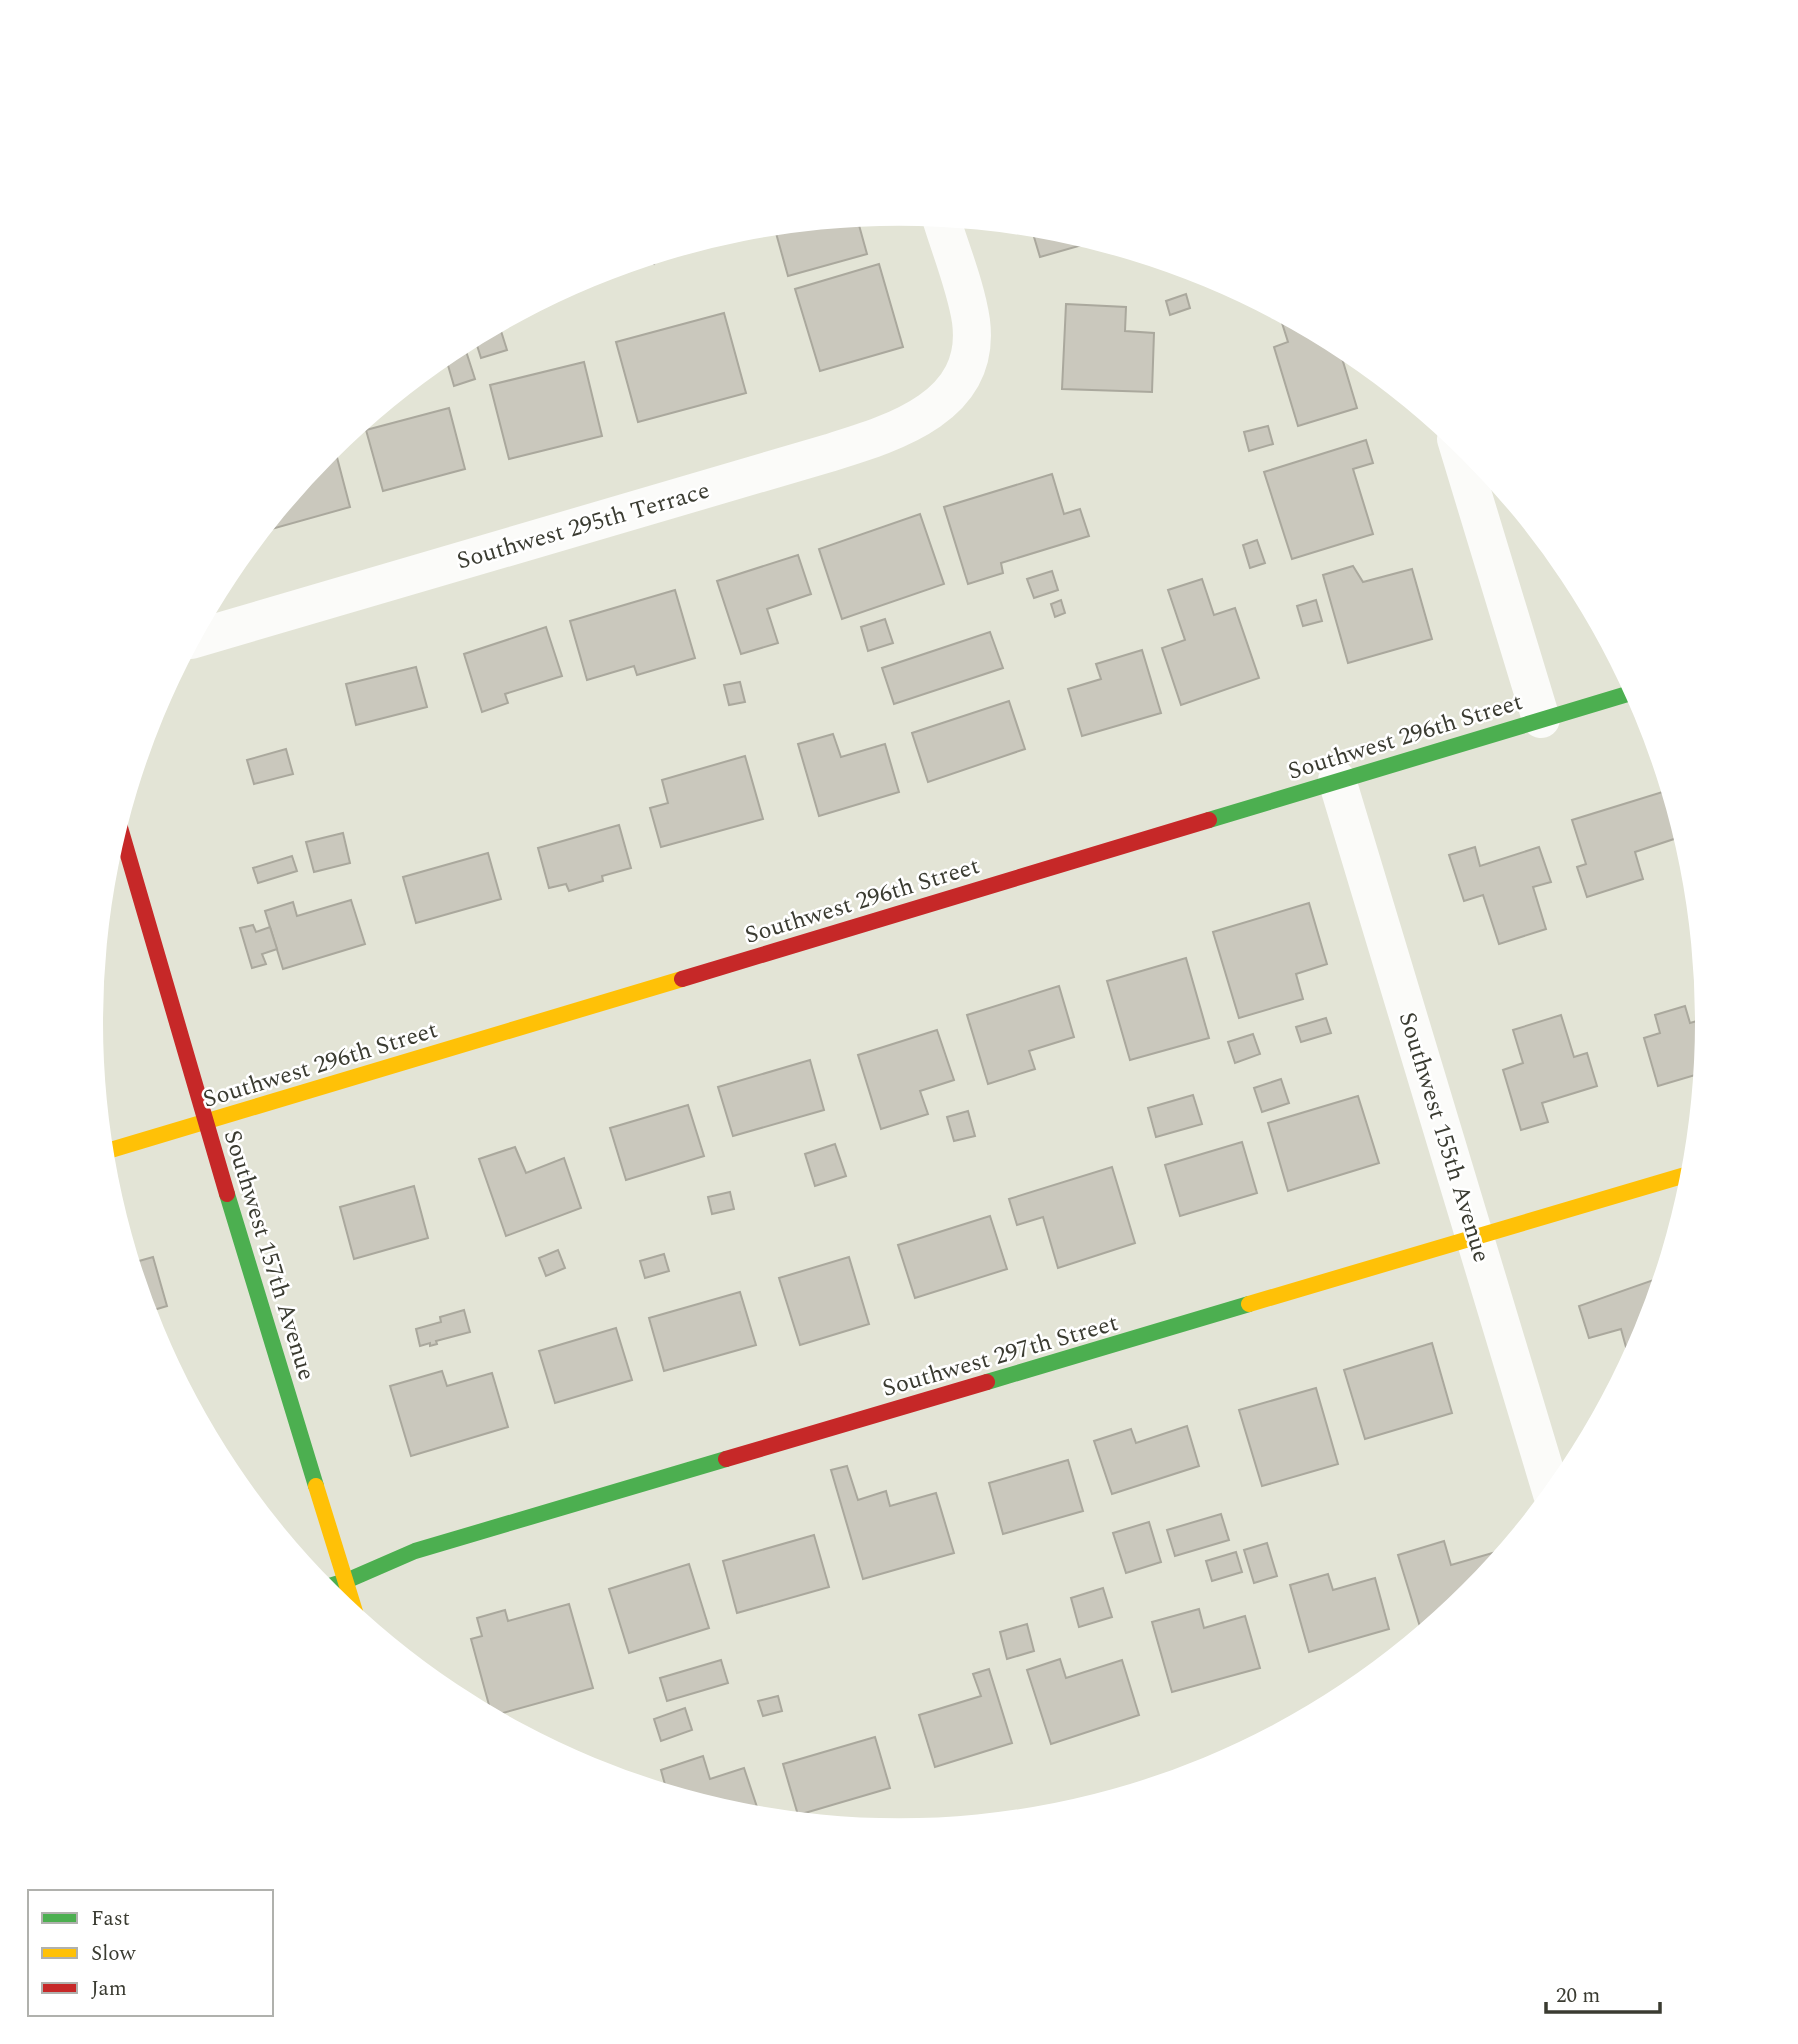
<svg xmlns="http://www.w3.org/2000/svg" width="1798" height="2044" font-family="Spectral,serif">
<style>
.building{fill:#cac8bd;stroke:#aaa89d;stroke-width:2}
.lines{fill:none;stroke-linecap:round;stroke-linejoin:round}
.street{stroke:#fbfbf9;stroke-width:38}
.fast{stroke:#4caf50;stroke-width:16}
.slow{stroke:#ffc107;stroke-width:16}
.jam{stroke:#c62828;stroke-width:16}
.labels{text-anchor:middle;stroke-width:5;stroke-linejoin:round;paint-order:stroke}
.street-label{font-size:24px;fill:#3a3b31;stroke:#fff}
</style>
<rect width="100%" height="100%" fill="#e3e4d6"/>
<g class="building">
<polygon points="857,218 867,254 788,276 774,226"/>
<polygon points="1031,227 1057,230 1096,241 1040,257"/>
<polygon points="664,253 654,264 646,258"/>
<polygon points="879,264 903,347 820,371 795,289"/>
<polygon points="1186,294 1190,308 1170,315 1166,301"/>
<polygon points="1066,304 1126,307 1125,331 1154,333 1152,392 1062,389"/>
<polygon points="724,313 746,393 638,422 616,342"/>
<polygon points="1292,320 1338,345 1357,408 1298,426 1274,347 1288,342 1282,323"/>
<polygon points="501,331 507,350 481,358 475,339"/>
<polygon points="465,348 475,379 454,386 445,355"/>
<polygon points="584,362 602,436 509,459 490,385"/>
<polygon points="449,408 465,469 383,491 366,430"/>
<polygon points="1268,426 1273,444 1249,451 1244,432"/>
<polygon points="1366,440 1373,463 1353,469 1373,534 1292,559 1264,472"/>
<polygon points="334,446 350,507 261,532 328,450"/>
<polygon points="1052,474 1064,514 1080,509 1089,536 1001,563 1003,573 968,584 944,507"/>
<polygon points="920,514 944,584 842,619 819,549"/>
<polygon points="1257,540 1265,563 1250,568 1243,545"/>
<polygon points="798,555 811,594 767,609 778,643 741,654 717,581"/>
<polygon points="1353,566 1363,582 1412,569 1432,639 1348,663 1323,575"/>
<polygon points="1052,571 1058,590 1034,598 1027,579"/>
<polygon points="1202,579 1214,615 1235,608 1259,678 1181,705 1162,648 1185,640 1168,590"/>
<polygon points="675,590 695,658 637,675 634,666 587,680 570,621"/>
<polygon points="1061,600 1065,613 1055,617 1051,604"/>
<polygon points="1316,600 1322,621 1303,626 1297,606"/>
<polygon points="885,619 893,643 868,651 861,627"/>
<polygon points="546,627 562,676 505,694 508,703 482,712 464,654"/>
<polygon points="990,632 1003,668 894,704 882,668"/>
<polygon points="1142,650 1161,713 1082,736 1068,689 1101,679 1096,664"/>
<polygon points="416,667 427,707 356,725 346,684"/>
<polygon points="740,682 745,702 729,705 724,685"/>
<polygon points="1009,701 1025,749 928,782 912,733"/>
<polygon points="833,734 841,757 885,744 899,792 819,816 798,744"/>
<polygon points="286,749 293,774 254,784 247,760"/>
<polygon points="745,756 763,819 661,847 650,808 668,803 662,780"/>
<polygon points="1669,790 1683,836 1635,852 1643,879 1587,897 1577,867 1586,864 1572,820"/>
<polygon points="619,825 631,868 602,876 603,881 569,891 566,884 549,888 538,848"/>
<polygon points="343,833 350,863 314,872 306,842"/>
<polygon points="1475,847 1480,866 1539,847 1551,882 1533,887 1546,929 1499,944 1483,895 1464,901 1449,855"/>
<polygon points="488,853 501,899 416,923 403,877"/>
<polygon points="292,856 297,871 258,883 253,868"/>
<polygon points="351,900 365,944 283,969 265,911 293,902 297,916"/>
<polygon points="1309,903 1327,964 1296,974 1303,999 1239,1018 1213,932"/>
<polygon points="253,925 256,932 270,927 277,949 262,954 266,964 252,968 240,928"/>
<polygon points="1186,958 1209,1038 1130,1060 1107,981"/>
<polygon points="1059,986 1074,1037 1029,1051 1035,1069 988,1084 967,1015"/>
<polygon points="1685,1006 1690,1023 1707,1018 1702,1073 1658,1086 1644,1038 1660,1033 1655,1015"/>
<polygon points="1561,1015 1574,1057 1587,1053 1597,1086 1542,1103 1548,1122 1521,1130 1503,1070 1523,1063 1513,1030"/>
<polygon points="1326,1018 1331,1033 1301,1042 1296,1027"/>
<polygon points="937,1030 954,1080 920,1091 928,1114 881,1129 858,1055"/>
<polygon points="1253,1034 1260,1054 1235,1063 1228,1042"/>
<polygon points="810,1060 824,1110 733,1136 718,1087"/>
<polygon points="1281,1079 1289,1103 1262,1112 1254,1088"/>
<polygon points="1193,1095 1202,1124 1156,1137 1148,1108"/>
<polygon points="1358,1096 1379,1163 1288,1191 1268,1123"/>
<polygon points="688,1105 704,1156 626,1180 610,1128"/>
<polygon points="968,1111 975,1136 954,1141 947,1117"/>
<polygon points="1242,1142 1257,1193 1180,1216 1165,1165"/>
<polygon points="835,1144 846,1176 815,1186 805,1154"/>
<polygon points="515,1147 526,1173 564,1158 581,1208 506,1236 479,1159"/>
<polygon points="1112,1167 1135,1243 1058,1268 1043,1217 1017,1225 1009,1199"/>
<polygon points="414,1186 428,1238 354,1259 340,1207"/>
<polygon points="730,1192 734,1209 712,1214 708,1197"/>
<polygon points="990,1216 1007,1269 915,1298 898,1245"/>
<polygon points="558,1250 565,1268 546,1276 539,1258"/>
<polygon points="664,1254 669,1271 645,1278 640,1261"/>
<polygon points="153,1257 167,1306 147,1312 132,1263"/>
<polygon points="849,1257 869,1324 800,1345 779,1278"/>
<polygon points="1662,1277 1645,1332 1639,1344 1626,1347 1621,1329 1589,1338 1579,1306"/>
<polygon points="740,1292 756,1345 664,1371 649,1318"/>
<polygon points="464,1310 470,1332 436,1341 437,1344 430,1346 430,1343 420,1346 416,1329 441,1322 440,1317"/>
<polygon points="616,1328 632,1380 555,1403 539,1351"/>
<polygon points="1432,1343 1452,1413 1365,1439 1344,1370"/>
<polygon points="442,1371 447,1386 492,1373 508,1427 411,1456 390,1386"/>
<polygon points="1316,1388 1338,1464 1262,1486 1239,1410"/>
<polygon points="1187,1426 1199,1466 1112,1494 1094,1441 1131,1429 1136,1443"/>
<polygon points="1068,1460 1083,1511 1003,1534 989,1483"/>
<polygon points="847,1466 858,1500 886,1491 890,1506 936,1493 954,1553 863,1579 831,1470"/>
<polygon points="1221,1514 1229,1540 1175,1556 1167,1530"/>
<polygon points="1149,1522 1161,1562 1126,1573 1113,1533"/>
<polygon points="814,1535 829,1587 737,1613 723,1561"/>
<polygon points="1444,1541 1451,1565 1496,1552 1498,1559 1470,1594 1430,1627 1421,1630 1398,1555"/>
<polygon points="1267,1543 1277,1576 1254,1583 1244,1550"/>
<polygon points="1236,1552 1242,1572 1212,1581 1206,1561"/>
<polygon points="689,1564 709,1628 629,1653 609,1589"/>
<polygon points="1328,1574 1333,1590 1375,1578 1389,1629 1309,1652 1290,1585"/>
<polygon points="1103,1588 1112,1617 1079,1627 1071,1598"/>
<polygon points="569,1604 593,1688 492,1716 471,1639 482,1636 477,1618 505,1610 508,1621"/>
<polygon points="1199,1609 1204,1628 1245,1616 1260,1668 1172,1692 1152,1622"/>
<polygon points="1027,1624 1034,1651 1007,1659 1000,1632"/>
<polygon points="1060,1659 1066,1678 1122,1660 1139,1715 1051,1744 1027,1670"/>
<polygon points="721,1660 728,1683 667,1701 660,1678"/>
<polygon points="989,1669 1012,1743 935,1767 919,1715 981,1696 973,1674"/>
<polygon points="778,1696 782,1711 763,1716 758,1701"/>
<polygon points="685,1708 692,1730 661,1741 654,1719"/>
<polygon points="875,1737 890,1788 798,1815 783,1764"/>
<polygon points="703,1756 710,1779 744,1768 760,1816 741,1814 667,1792 661,1770"/>
</g>
<g class="lines">
<g class="street">
<polyline points="1456,439 1541,719"/>
<path d="M191,640L829,453C894,433 982,407 971,321C966,287 951,251 941,218"/>
<polyline points="1337,780 1552,1494"/>
</g>
<g class="fast">
<polyline points="1209,820 1634,692"/>
<polyline points="227,1194 316,1486"/>
<polyline points="987,1382 1249,1304"/>
<polyline points="323,1588 346,1581 415,1551 726,1459"/>
</g>
<g class="slow">
<polyline points="104,1152 682,979"/>
<polyline points="1249,1304 1692,1173"/>
<polyline points="316,1486 357,1618"/>
</g>
<g class="jam">
<polyline points="119,824 227,1194"/>
<polyline points="682,979 1209,820"/>
<polyline points="726,1459 987,1382"/>
</g>
</g>
<g class="labels">
<g class="street-label">
<text transform="translate(583 525) rotate(-16)" y="8">Southwest 295th Terrace</text>
<text transform="translate(1405 736) rotate(-17)" y="8">Southwest 296th Street</text>
<text transform="translate(862 900) rotate(-17)" y="8">Southwest 296th Street</text>
<text transform="translate(320 1064) rotate(-17)" y="8">Southwest 296th Street</text>
<text transform="translate(1445 1137) rotate(73)" y="8">Southwest 155th Avenue</text>
<text transform="translate(270 1255) rotate(73)" y="8">Southwest 157th Avenue</text>
<text transform="translate(1000 1355) rotate(-16)" y="8">Southwest 297th Street</text>
</g>
</g>
<path d="M0 0H1798V2044H0ZM103 1022a796 796 0 1 1 1592 0a796 796 0 1 1-1592 0Z" fill="#fff" fill-rule="evenodd"/>
<rect x="28" y="1890" width="245" height="126" fill="#ffffff" stroke="#b0b1ad" stroke-width="2"/>
<rect x="42" y="1913" width="35" height="10" fill="#4caf50" stroke="#b0b1ad" stroke-width="2"/>
<text x="91" y="1925" font-size="21" fill="#3a3b31">Fast</text>
<rect x="42" y="1948" width="35" height="10" fill="#ffc107" stroke="#b0b1ad" stroke-width="2"/>
<text x="91" y="1960" font-size="21" fill="#3a3b31">Slow</text>
<rect x="42" y="1983" width="35" height="10" fill="#c62828" stroke="#b0b1ad" stroke-width="2"/>
<text x="91" y="1995" font-size="21" fill="#3a3b31">Jam</text>
<path d="M1546 2002v10h114v-10" fill="none" stroke="#3a3b31" stroke-width="3.5"/>
<text x="1556" y="2002" font-size="21" fill="#3a3b31" stroke="#ffffff" stroke-width="5" paint-order="stroke">20 m</text>
</svg>
